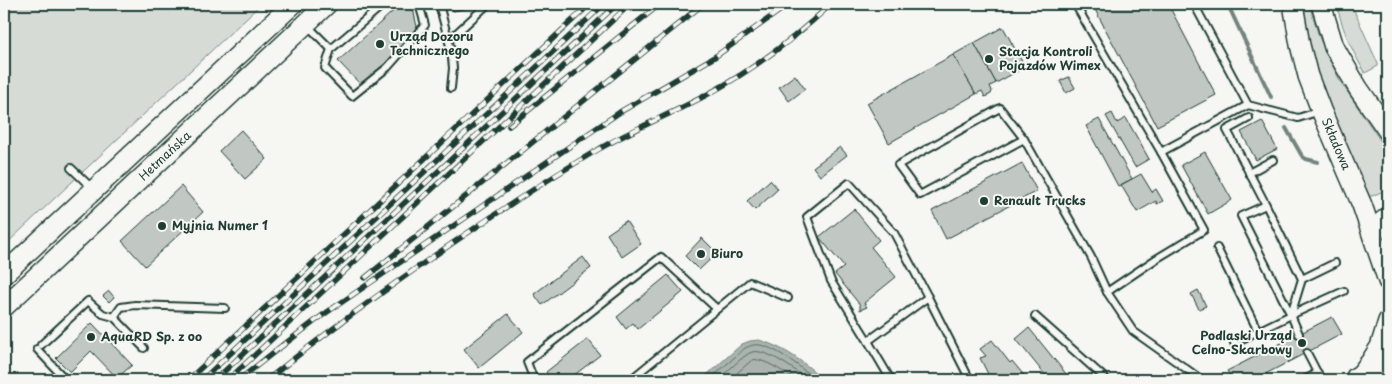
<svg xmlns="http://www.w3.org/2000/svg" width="1392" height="384" font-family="'Playpen Sans',sans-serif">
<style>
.green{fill:#d6dbd6;stroke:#7a8c85}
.water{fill:#aab3ae;stroke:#72847d}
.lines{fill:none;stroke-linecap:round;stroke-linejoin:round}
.shore{stroke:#576c65;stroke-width:1}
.stream{stroke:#72847d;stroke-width:4}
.building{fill:#c1c8c3;stroke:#1f3d34}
.lane-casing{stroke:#1f3d34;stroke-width:10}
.secondary-casing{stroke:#1f3d34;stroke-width:22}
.lane{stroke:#f6f6f2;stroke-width:6}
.secondary{stroke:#f6f6f2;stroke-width:19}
.rail-casing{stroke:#1f3d34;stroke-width:5.5}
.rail{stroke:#f6f6f2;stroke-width:4;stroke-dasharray:11;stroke-linecap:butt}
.poi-dot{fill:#1f3d34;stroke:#f6f6f2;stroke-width:2}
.labels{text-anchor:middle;stroke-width:4;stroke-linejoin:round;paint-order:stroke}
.poi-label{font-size:12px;font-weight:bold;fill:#1f3d34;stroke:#f6f6f2;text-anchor:start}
.street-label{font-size:12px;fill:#1f3d34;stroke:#f6f6f2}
</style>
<rect width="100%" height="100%" fill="#f6f6f2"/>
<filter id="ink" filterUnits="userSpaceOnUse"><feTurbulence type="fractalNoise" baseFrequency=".02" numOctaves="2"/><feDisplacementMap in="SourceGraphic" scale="10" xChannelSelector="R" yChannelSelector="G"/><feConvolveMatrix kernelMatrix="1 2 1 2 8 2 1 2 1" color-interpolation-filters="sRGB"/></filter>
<g filter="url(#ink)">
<g class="green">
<polygon points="4,4 261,4 4,246"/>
<polygon points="1299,4 1309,4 1319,37 1327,54 1340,81 1388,152 1388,189 1372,196 1367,196 1320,86"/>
<path d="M1353,8L1378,64V66L1365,73C1353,52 1344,34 1338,10Z"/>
</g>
<path class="water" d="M759,340C784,347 805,363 824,380H701L742,344L750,341Z"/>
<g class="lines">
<g class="shore">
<path d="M709,380L745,348C750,346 754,344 760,345C777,348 803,369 816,380"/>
<path d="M718,380C725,374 743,355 752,352C766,348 797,371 807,380"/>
<path d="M729,380L752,360C763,357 786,374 796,380"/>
</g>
<g class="stream">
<polyline points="1229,7 1271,97"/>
<polyline points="1286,128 1302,156 1306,159 1318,162"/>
</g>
</g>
<g class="building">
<polygon points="401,4 412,4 417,27 386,64 361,85 338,61"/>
<polygon points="452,4 473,4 473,7 453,11"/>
<polygon points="1092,4 1168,4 1216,95 1157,126"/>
<polygon points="1003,27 1025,67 996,83 974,43"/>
<polygon points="974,43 996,83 990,86 992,91 991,94 985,97 982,91 976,94 953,55"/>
<polygon points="953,55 976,94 889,143 867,103"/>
<polygon points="795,75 805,89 789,101 779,87"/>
<polygon points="1069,77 1075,88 1066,93 1060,81"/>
<polygon points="1112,113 1117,123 1126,118 1149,159 1135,167 1106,116"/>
<polygon points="1099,119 1132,179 1118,186 1086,126"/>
<polygon points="1262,121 1277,149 1256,160 1241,132"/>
<polygon points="241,130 267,159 245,179 219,151"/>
<polygon points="840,147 847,155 820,176 813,167"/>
<polygon points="1205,152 1232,200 1208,214 1181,165"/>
<polygon points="1022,163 1037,191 946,239 932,211"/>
<polygon points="1141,174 1152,192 1156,189 1163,201 1157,204 1156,201 1137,212 1121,185"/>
<polygon points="770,180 778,189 755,210 747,201"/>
<polygon points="181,186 203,212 145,266 122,241"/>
<polygon points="854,209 879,240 871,247 896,277 864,303 867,307 860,310 860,305 835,274 844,267 819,237"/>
<polygon points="626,221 641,244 622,257 607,234"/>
<polygon points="702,238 717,253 699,270 685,256"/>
<polygon points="583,257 591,268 542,305 534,294"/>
<polygon points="668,275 683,292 638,329 633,323 626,329 617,317"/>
<polygon points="1198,290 1206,306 1199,309 1191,294"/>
<polygon points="109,291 114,297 109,302 103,296"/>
<polygon points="508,314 523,332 479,368 464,349"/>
<polygon points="1332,317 1342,334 1254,380 1233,380 1227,371"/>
<polygon points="92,323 132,365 117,378 91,351 70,372 56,358"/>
<polygon points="1029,328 1071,380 1049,380 1016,339"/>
<polygon points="588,339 600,355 568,380 552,380 546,372"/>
<polygon points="992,340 1010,363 1012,361 1028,380 998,380 997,378 995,380 991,380 980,358 986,356 980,349"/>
</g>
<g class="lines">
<g class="lane-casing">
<g id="lane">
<polyline points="384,4 331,49 325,68 352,96 388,67 425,25 419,4"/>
<polyline points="439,4 451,50 453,68 451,88"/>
<polyline points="1075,4 1161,152"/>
<polyline points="1194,4 1248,105 1298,118 1320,111"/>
<polyline points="307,25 331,49"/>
<polyline points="449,40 488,4"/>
<polygon points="1000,108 1024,139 920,195 898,165"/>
<polyline points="1024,139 1091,257 1107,292 1133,331 1202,380"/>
<polyline points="71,168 93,189"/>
<polyline points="1249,173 1273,160"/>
<polyline points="1266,205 1241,216 1291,315 1299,334"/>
<polyline points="1217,248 1258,331 1291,315 1302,279 1266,205 1227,130 1249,118"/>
<polyline points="1302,279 1335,263"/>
<polyline points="1107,292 1156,259 1204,230 1161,152 1248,105"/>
<polyline points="717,309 750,282 788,298"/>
<polyline points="1291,315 1344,291"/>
<polyline points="1035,316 1107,380"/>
<polyline points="114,317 121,307 135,305 225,308"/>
<polyline points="868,341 831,281 807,217 849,183 894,233 928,297"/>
<polyline points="1234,343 1258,331"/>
<polyline points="41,345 88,301 103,314 114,317 144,348"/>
<polyline points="37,349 66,380"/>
<polyline points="1307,353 1321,380"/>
<polyline points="534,380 527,362 661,257 717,309 630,380"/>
<polyline points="891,380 868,341 928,297 970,380"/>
<polyline points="1304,380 1318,373"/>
</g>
</g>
<g class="secondary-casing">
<g id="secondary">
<polyline points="1293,4 1300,45 1308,76 1321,110 1362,205 1388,281"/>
<polyline points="1321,4 1334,47 1358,88 1388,131"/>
<polyline points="1373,236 1383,221 1388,217"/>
<polyline points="4,274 293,4"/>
<polyline points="4,307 327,4"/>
<polyline points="1360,375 1371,361 1380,347 1388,321"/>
<path d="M1356,377C1365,372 1378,371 1388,373"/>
</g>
</g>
<use href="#lane" class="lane"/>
<use href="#secondary" class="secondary"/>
<g class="rail-casing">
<g id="rail">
<polyline points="509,126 660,4"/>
<polyline points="365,278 703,4"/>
<polyline points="278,349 323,315 620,112 716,56 789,4"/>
<polyline points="188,380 590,4"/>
<polyline points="202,380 604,4"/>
<polyline points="215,380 617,4"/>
<polyline points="228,380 630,4"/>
<polyline points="239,380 284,344"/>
<path d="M267,380C320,337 375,297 431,258C486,220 541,183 599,149C635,128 674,113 710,93C754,69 795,38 831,4"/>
</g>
</g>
<use href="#rail" class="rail"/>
</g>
</g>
<g class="poi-dot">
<circle cx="380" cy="44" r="5"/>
<circle cx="989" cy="59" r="5"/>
<circle cx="984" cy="201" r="5"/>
<circle cx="162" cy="226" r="5"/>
<circle cx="701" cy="254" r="5"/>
<circle cx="91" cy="337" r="5"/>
<circle cx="1302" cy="343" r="5"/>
</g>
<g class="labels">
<g class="poi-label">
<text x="390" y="41">Urząd Dozoru<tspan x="390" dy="14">Technicznego</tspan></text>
<text x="999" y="56">Stacja Kontroli<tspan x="999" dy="14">Pojazdów Wimex</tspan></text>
<text x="994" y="205">Renault Trucks</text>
<text x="172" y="230">Myjnia Numer 1</text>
<text x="711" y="258">Biuro</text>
<text x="1292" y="340" text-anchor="end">Podlaski Urząd<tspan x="1292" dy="14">Celno-Skarbowy</tspan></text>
<text x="101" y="341">AquaRD Sp. z oo</text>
</g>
<g class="street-label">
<text transform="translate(1336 144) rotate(67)" y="4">Składowa</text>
<text transform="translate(165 156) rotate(-43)" y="4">Hetmańska</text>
</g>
</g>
<rect width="1392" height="384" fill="none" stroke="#f6f6f2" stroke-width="20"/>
<rect x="10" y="10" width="1372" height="364" fill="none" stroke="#1f3d34" stroke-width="2" filter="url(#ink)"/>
</svg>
